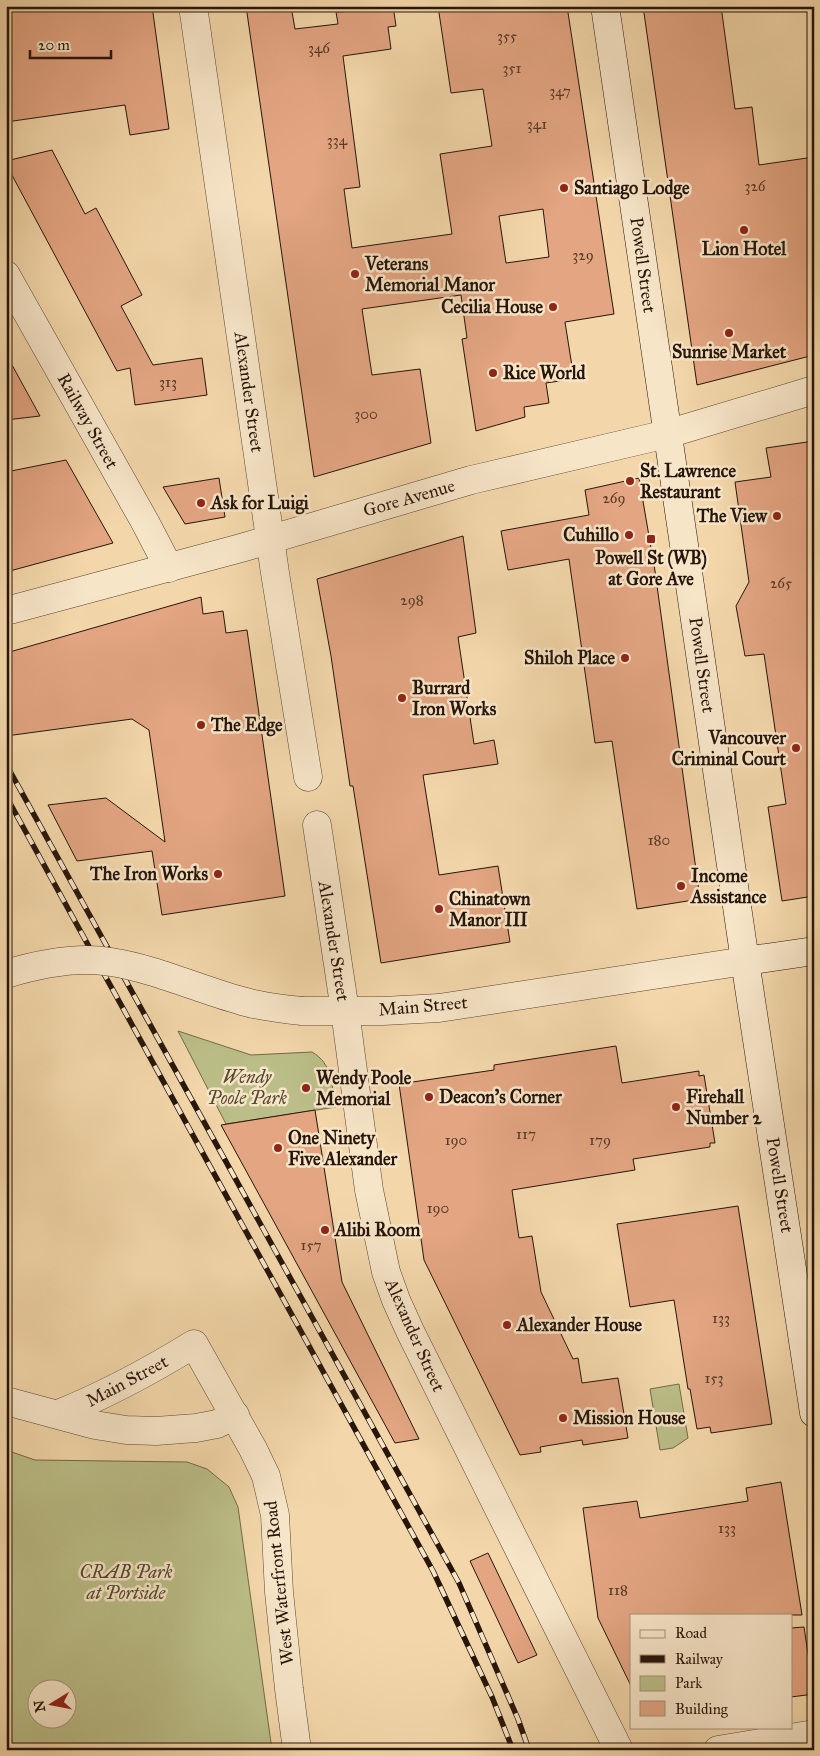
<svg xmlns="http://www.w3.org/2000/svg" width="820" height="1756" font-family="'IM FELL Great Primer',serif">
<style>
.green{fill:#bbbe88;stroke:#716a49;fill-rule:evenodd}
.building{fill:#e3a582;stroke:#27150a;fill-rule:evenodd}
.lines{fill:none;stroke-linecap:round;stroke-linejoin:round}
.minor-casing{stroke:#5a4632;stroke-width:29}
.tertiary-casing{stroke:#5a4632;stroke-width:29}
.secondary-casing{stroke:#27150a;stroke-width:29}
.minor{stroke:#f7e5c8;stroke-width:28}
.tertiary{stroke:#f7e5c8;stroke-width:28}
.secondary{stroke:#f7e5c8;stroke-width:28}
.rail-casing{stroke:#27150a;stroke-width:5.5}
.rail{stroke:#f7e5c8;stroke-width:4;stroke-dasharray:11;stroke-linecap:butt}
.minor-bridge-casing{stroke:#5a4632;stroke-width:29;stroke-linecap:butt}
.minor-bridge{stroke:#f7e5c8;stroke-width:28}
.poi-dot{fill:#8f2418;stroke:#f7e5c8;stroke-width:2}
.labels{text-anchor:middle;stroke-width:5;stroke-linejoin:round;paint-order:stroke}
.number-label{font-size:15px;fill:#563928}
.poi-label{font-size:18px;font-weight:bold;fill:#27150a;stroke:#f7e5c8;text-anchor:start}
.street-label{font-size:18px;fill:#27150a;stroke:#f7e5c8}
.park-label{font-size:18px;font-style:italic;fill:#534830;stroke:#f7e5c8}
</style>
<rect width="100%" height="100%" fill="#f3d7aa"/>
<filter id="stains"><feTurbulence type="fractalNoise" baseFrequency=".004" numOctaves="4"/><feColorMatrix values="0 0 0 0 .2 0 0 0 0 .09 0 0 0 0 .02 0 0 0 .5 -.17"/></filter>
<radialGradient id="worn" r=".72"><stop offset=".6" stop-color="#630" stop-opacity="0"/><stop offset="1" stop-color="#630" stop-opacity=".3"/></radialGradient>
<g class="green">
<path d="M178,1031L251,1055L312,1052C333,1064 331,1085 336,1107L226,1124Z"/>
<polygon points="679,1384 688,1438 673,1448 660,1450 650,1389"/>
<path d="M6,1450L35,1460L187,1462L207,1469L229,1487L238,1507L272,1750H6ZM38,1688H68V1718H38Z"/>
</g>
<g class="building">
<polygon points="6,6 152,6 169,129 130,135 125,105 6,122"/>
<path d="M246,6H291L295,29L338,24L336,12H343L342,6H393L396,26L388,27L391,49L343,56L360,187L344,189L352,248L452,234L440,154L492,146L483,89L451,93L438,6H567L614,314L565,322L574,379L546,383L549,403L524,407L525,417L476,431L462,339L467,338L461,295L362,309L372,375L420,369L431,443L314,477ZM543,209L549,257L506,263L499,216Z"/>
<polygon points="643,6 721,6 735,109 752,107 759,165 814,157 814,355 697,385"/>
<polygon points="52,150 85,214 96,208 142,295 121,306 153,365 202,358 207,395 135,405 130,368 117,371 6,164 6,161"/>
<polygon points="6,354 40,416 6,420"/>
<polygon points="814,441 814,896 782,901 768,807 786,804 764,654 745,656 736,606 749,582 735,482 771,477 766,448"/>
<polygon points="66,460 113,543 6,572 6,472"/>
<polygon points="219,478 225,517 185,524 163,487"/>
<polygon points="639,478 655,571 700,899 637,909 612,741 595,743 569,559 508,570 501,531 589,515 585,490"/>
<polygon points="463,536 476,633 458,637 474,744 494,740 498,764 423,775 439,875 498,866 510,942 381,963 353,786 350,786 331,656 317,579"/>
<polygon points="201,597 203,614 223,611 226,633 247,630 285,896 162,915 152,851 77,861 48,805 106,798 165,842 149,730 132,719 6,736 6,653"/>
<polygon points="616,1046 622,1083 699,1071 699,1076 704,1075 715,1143 710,1143 710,1147 633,1159 635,1170 512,1190 519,1238 532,1236 541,1292 573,1359 578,1358 582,1383 618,1378 628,1438 583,1445 582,1440 540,1447 541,1452 520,1455 424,1260 399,1084 494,1070 494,1065"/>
<polygon points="315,1110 342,1282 419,1439 395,1443 221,1125"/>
<polygon points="738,1206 772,1424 711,1433 710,1427 697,1429 690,1389 688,1389 674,1300 630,1307 617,1224"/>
<polygon points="781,1482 802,1615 631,1615 631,1686 598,1618 583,1508 637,1501 640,1518 748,1501 746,1488"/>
<polygon points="488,1553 537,1655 518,1663 470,1561"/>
<polygon points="804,1627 814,1694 791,1697 791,1628"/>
</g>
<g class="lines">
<g class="minor-casing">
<g id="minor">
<polyline points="193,6 275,573 308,777"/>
<polyline points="6,275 145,522 169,568"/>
<polyline points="6,611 241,548 471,480 667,434"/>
<polyline points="317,825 345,1011 369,1190 386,1272 396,1300 410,1331 619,1750"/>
<polyline points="302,1011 383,1011 439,1008 745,961"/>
<polyline points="6,1401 95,1425 126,1430 156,1431 196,1428 217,1424 235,1415"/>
<path d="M58,1414C106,1395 150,1371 194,1344L253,1449L266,1476L275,1515L279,1592L289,1689L297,1750"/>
<polyline points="718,1750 814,1734"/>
</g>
</g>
<g class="tertiary-casing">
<polyline id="tertiary" points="667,434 814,390"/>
</g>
<g class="secondary-casing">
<g id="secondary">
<polyline points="605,6 745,961 814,1413"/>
<polyline points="745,961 814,951"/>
</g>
</g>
<use href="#minor" class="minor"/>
<use href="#tertiary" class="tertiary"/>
<use href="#secondary" class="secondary"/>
<g class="rail-casing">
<g id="rail">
<polyline points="6,764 459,1583 518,1719 529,1750"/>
<polyline points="6,796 433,1571 492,1697 513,1750"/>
</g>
</g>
<use href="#rail" class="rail"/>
<g class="minor-bridge-casing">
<path id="minor-bridge" d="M6,974C39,964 76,956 111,962C156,969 198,989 242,1001C262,1007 282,1009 302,1011"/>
</g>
<use href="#minor-bridge" class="minor-bridge"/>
</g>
<g class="poi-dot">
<circle cx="564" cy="188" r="5"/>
<circle cx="744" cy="230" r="5"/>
<circle cx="355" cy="274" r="5"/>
<circle cx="553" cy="307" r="5"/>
<circle cx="729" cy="333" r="5"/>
<circle cx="493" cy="373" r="5"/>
<circle cx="630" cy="481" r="5"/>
<circle cx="201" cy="503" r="5"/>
<circle cx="777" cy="516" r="5"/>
<circle cx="629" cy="535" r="5"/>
<rect x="646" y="534" width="10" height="10" rx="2.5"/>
<circle cx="625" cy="658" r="5"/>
<circle cx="402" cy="698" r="5"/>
<circle cx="201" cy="725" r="5"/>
<circle cx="796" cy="748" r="5"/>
<circle cx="218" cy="874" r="5"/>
<circle cx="681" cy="886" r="5"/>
<circle cx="439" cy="909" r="5"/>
<circle cx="306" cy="1088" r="5"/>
<circle cx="429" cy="1097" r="5"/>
<circle cx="676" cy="1107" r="5"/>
<circle cx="278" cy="1148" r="5"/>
<circle cx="325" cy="1230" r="5"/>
<circle cx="507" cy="1325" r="5"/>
<circle cx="563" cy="1418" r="5"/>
</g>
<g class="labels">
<g class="number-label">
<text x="507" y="41">355</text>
<text x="319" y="53">346</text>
<text x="512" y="73">351</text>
<text x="560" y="96">347</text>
<text x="537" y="129">341</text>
<text x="337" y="145">334</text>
<text x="755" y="191">326</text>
<text x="583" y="260">329</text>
<text x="168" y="387">313</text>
<text x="366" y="419">300</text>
<text x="614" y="503">269</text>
<text x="781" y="588">265</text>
<text x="412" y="605">298</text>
<text x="659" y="845">180</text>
<text x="526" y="1139">117</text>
<text x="456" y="1145">190</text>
<text x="600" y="1145">179</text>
<text x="438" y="1213">190</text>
<text x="311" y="1250">157</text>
<text x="721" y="1323">133</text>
<text x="714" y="1383">153</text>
<text x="727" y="1533">133</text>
<text x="618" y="1595">118</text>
</g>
<g class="poi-label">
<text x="574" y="194">Santiago Lodge</text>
<text x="744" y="255" text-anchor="middle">Lion Hotel</text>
<text x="365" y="270">Veterans<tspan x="365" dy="21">Memorial Manor</tspan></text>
<text x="543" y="313" text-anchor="end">Cecilia House</text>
<text x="729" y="358" text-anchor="middle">Sunrise Market</text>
<text x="503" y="379">Rice World</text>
<text x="640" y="477">St. Lawrence<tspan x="640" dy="21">Restaurant</tspan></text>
<text x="211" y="509">Ask for Luigi</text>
<text x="767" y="522" text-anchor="end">The View</text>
<text x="619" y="541" text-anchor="end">Cuhillo</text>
<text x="651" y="564" text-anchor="middle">Powell St (WB)<tspan x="651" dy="21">at Gore Ave</tspan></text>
<text x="615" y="664" text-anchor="end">Shiloh Place</text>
<text x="412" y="694">Burrard<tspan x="412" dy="21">Iron Works</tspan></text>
<text x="211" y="731">The Edge</text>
<text x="786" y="744" text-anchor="end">Vancouver<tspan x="786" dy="21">Criminal Court</tspan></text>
<text x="208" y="880" text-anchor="end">The Iron Works</text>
<text x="691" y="882">Income<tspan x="691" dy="21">Assistance</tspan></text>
<text x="449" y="905">Chinatown<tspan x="449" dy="21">Manor III</tspan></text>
<text x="316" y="1084">Wendy Poole<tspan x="316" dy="21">Memorial</tspan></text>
<text x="439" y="1103">Deacon's Corner</text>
<text x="686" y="1103">Firehall<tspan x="686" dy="21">Number 2</tspan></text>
<text x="288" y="1144">One Ninety<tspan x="288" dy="21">Five Alexander</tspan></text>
<text x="335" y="1236">Alibi Room</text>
<text x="517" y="1331">Alexander House</text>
<text x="573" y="1424">Mission House</text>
</g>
<g class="street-label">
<text transform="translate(643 265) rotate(82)" y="6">Powell Street</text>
<text transform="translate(249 392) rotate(82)" y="6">Alexander Street</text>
<text transform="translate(88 421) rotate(61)" y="6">Railway Street</text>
<text transform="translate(409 498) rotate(-16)" y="6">Gore Avenue</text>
<text transform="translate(702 665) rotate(82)" y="6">Powell Street</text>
<text transform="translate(334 941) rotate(81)" y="6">Alexander Street</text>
<text transform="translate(423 1006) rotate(-5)" y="6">Main Street</text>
<text transform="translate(780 1185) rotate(81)" y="6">Powell Street</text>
<text transform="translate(415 1335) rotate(66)" y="6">Alexander Street</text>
<text transform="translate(127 1381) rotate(-28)" y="6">Main Street</text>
<text transform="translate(279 1583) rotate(-96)" y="6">West Waterfront Road</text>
</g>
<g class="park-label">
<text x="247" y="1083">Wendy<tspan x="247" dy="21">Poole Park</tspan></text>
<text x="126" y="1578">CRAB Park<tspan x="126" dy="21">at Portside</tspan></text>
</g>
</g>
<rect width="820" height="1756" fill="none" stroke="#f3d7aa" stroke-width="25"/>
<rect x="8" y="8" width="805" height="1741" fill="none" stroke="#27150a" stroke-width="2.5"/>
<rect x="12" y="12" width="795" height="1731" fill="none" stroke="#27150a"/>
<rect x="630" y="1614" width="162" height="115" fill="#f7e5c8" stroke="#a4927c"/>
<rect x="640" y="1630" width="25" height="8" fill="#f7e5c8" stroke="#a4927c"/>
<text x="675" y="1638" font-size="15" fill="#27150a">Road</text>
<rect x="640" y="1655" width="25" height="8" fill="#27150a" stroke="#a4927c"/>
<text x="675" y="1664" font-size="15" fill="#27150a">Railway</text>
<rect x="640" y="1676" width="25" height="15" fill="#bbbe88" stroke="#a4927c"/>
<text x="675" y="1688" font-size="15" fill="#27150a">Park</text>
<rect x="640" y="1701" width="25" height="15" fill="#e3a582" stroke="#a4927c"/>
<text x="675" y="1714" font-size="15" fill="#27150a">Building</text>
<g transform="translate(52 1704) rotate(260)"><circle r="24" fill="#f7e5c8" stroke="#a4927c"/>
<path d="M0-4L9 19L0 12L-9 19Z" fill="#8f2418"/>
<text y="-8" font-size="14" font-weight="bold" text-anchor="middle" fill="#27150a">N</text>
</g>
<path d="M30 50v8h81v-8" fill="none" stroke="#27150a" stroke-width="2.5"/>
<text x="38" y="50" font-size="15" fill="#27150a" stroke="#f7e5c8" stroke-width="4" paint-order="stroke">20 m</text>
<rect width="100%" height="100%" filter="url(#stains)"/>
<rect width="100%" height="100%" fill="url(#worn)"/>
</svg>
